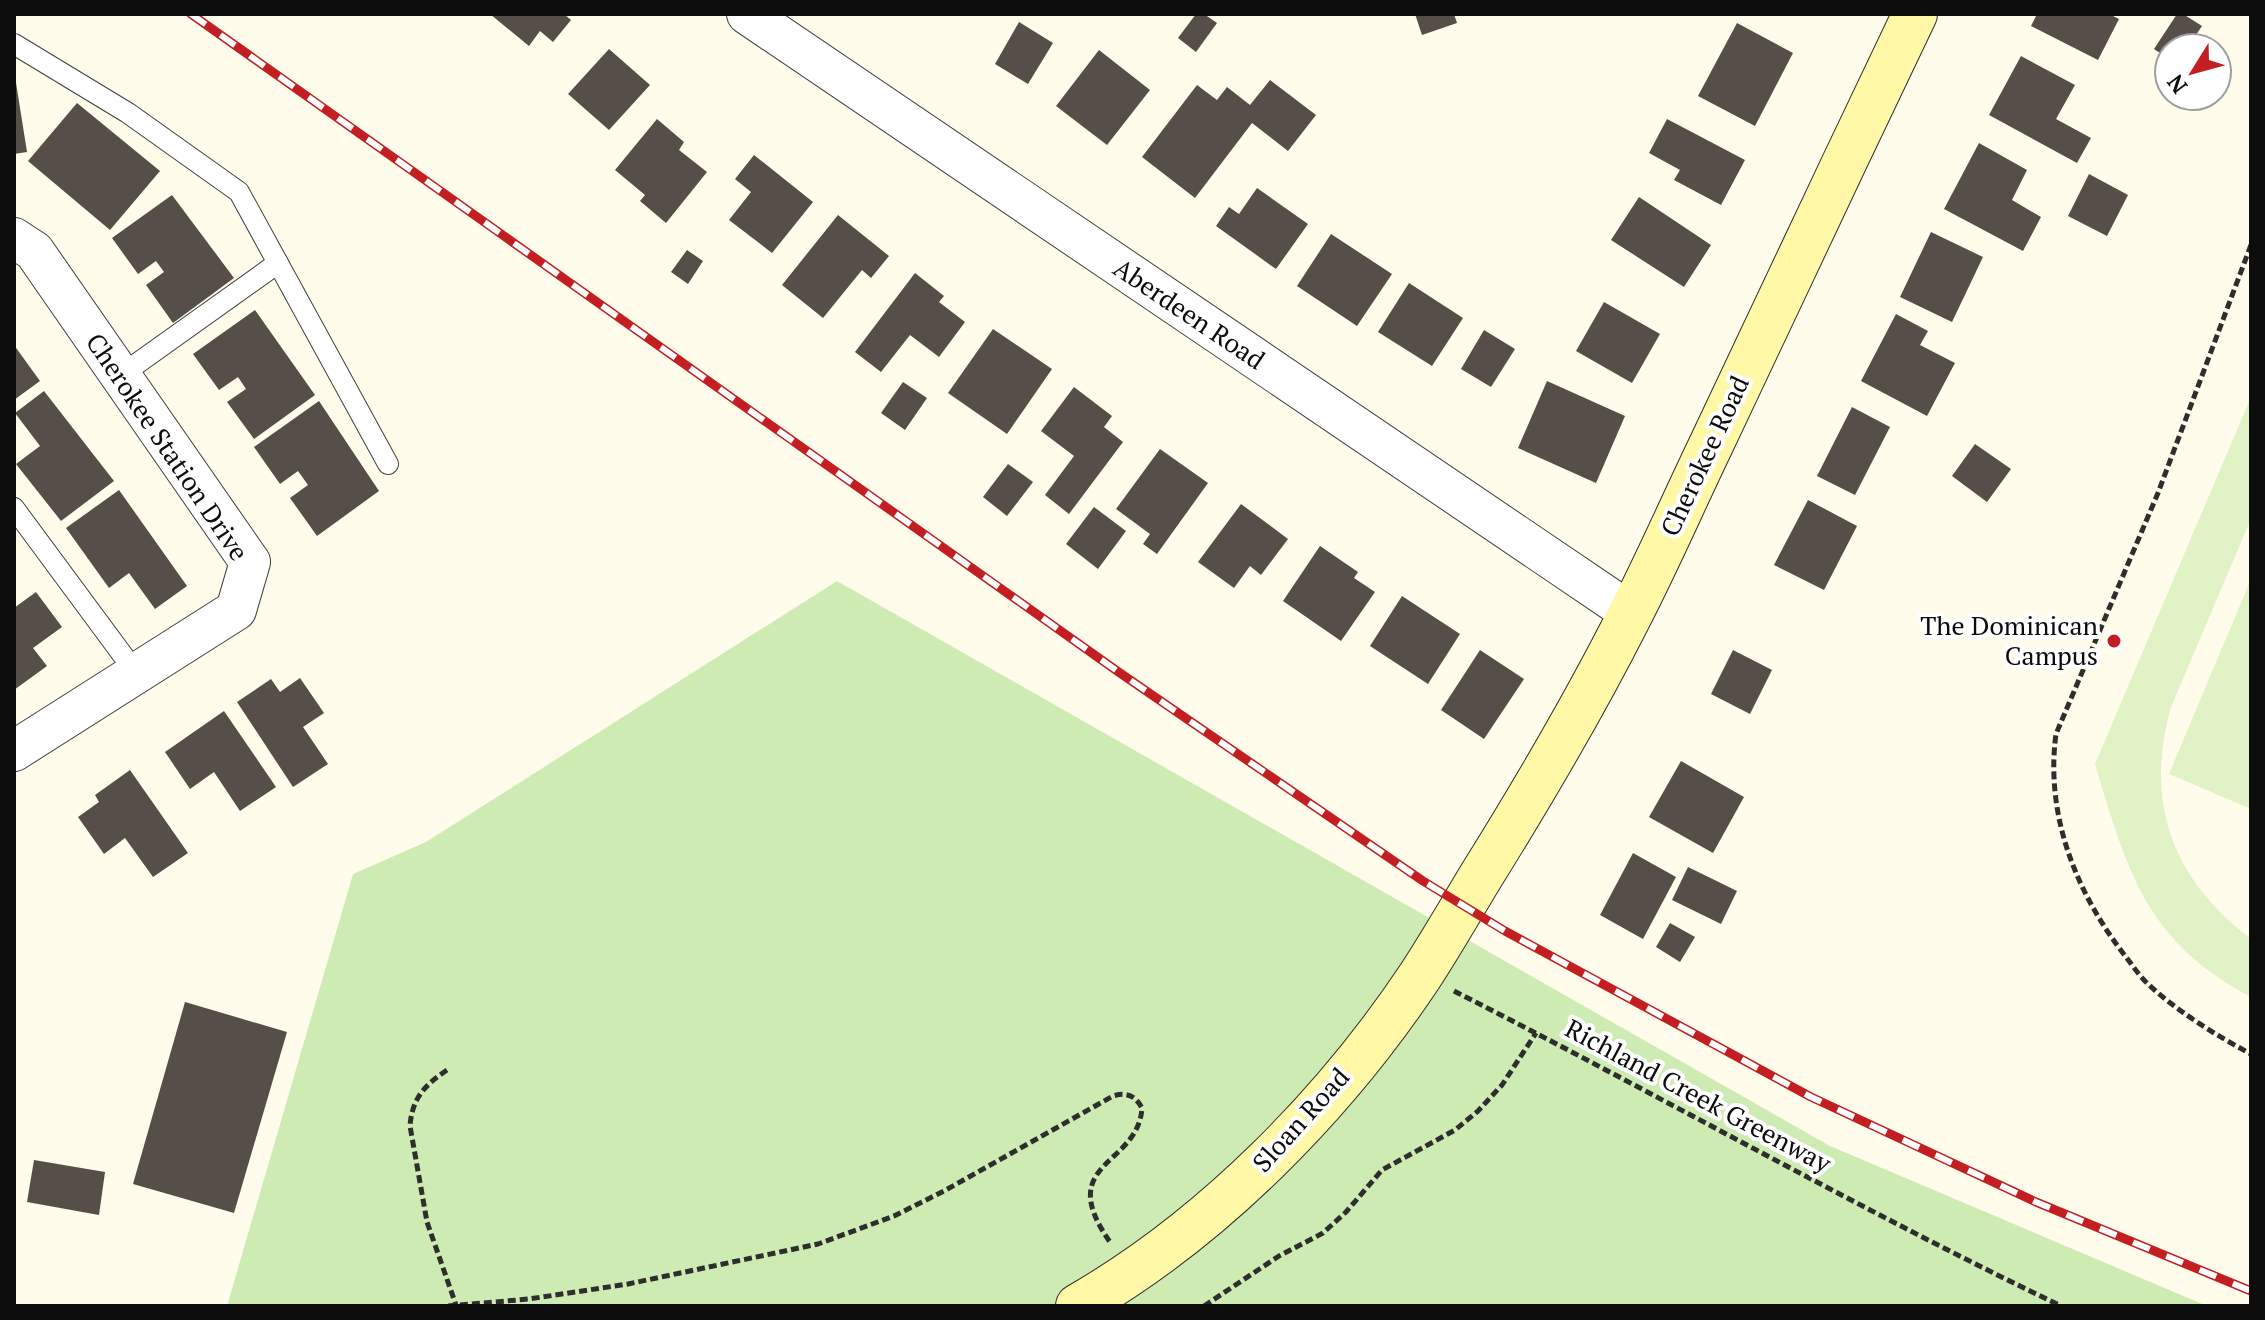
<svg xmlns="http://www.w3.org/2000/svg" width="2265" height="1320" font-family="'PT Serif',serif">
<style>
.green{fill:#cfebb4}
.pitch{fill:#e1f2c6}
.building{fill:#564e48}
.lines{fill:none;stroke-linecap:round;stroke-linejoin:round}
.lane-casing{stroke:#3f3f3f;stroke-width:22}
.street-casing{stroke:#3f3f3f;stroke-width:42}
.secondary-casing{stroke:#2e2e2e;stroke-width:46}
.path{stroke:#2e2e2e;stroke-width:5;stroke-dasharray:8 4;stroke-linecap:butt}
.lane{stroke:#fff;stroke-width:20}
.street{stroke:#fff;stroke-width:40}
.secondary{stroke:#fff8a7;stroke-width:44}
.rail-casing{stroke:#c31e21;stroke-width:9}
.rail{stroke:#fff;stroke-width:6;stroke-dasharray:18;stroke-linecap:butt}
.poi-dot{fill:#c31e21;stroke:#fff;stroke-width:3}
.labels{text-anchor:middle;stroke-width:8;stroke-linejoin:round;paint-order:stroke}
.street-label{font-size:26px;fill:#0c0c0c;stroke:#fff}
.poi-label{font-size:26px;fill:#0c0c0c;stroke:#fff;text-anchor:end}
</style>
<rect width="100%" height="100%" fill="#fffcec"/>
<polygon class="green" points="837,581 1830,1146 2207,1306 227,1306 353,874 426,842"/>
<g class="pitch">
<path d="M2251,397V519L2171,707C2144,802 2172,879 2251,939V997C2145,941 2127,870 2095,764Z"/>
<polygon points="2251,579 2251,809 2169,774"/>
</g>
<g class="building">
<polygon points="490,14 564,14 571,20 553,42 540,31 529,46"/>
<polygon points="1196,14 1204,14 1217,23 1196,52 1178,38"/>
<polygon points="1415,14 1454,14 1457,23 1422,35"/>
<polygon points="2037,14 2109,14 2119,19 2098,60 2031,26"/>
<polygon points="2177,14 2183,14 2202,26 2187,48 2169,48 2169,59 2154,49"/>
<polygon points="1019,22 1053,43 1028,84 995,64"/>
<polygon points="1737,23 1793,53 1755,126 1698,96"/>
<polygon points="609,49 650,85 609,130 568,94"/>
<polygon points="1099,50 1150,90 1107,145 1056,106"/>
<polygon points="2021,56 2075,85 2056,119 2091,138 2077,163 1989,115"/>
<polygon points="14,70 27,152 14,154"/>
<polygon points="1270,80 1316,115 1288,151 1252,123 1195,198 1142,157 1197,85 1217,100 1227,87 1250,105"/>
<polygon points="77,103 160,171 110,230 28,161"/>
<polygon points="657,119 684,142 679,150 707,172 666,223 640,201 645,195 615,170"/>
<polygon points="1667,119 1745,160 1721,205 1674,180 1680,170 1649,153"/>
<polygon points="1979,143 2027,170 2012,200 2041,217 2023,251 1944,209"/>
<polygon points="754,155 813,202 772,253 729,220 751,192 735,179"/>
<polygon points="2089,174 2128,195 2107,236 2068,216"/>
<polygon points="1257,188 1308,224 1276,269 1216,226 1229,207 1239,214"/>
<polygon points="172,195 234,278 173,323 146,285 164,272 156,261 138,274 112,238"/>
<polygon points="1639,197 1711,245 1684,287 1611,240"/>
<polygon points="838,215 889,256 871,278 862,270 823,318 782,285"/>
<polygon points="1931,232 1983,257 1952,322 1900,297"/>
<polygon points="1331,234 1392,274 1357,326 1297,286"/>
<polygon points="687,250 703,261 688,284 671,272"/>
<polygon points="915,273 944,296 939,302 965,322 939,357 910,335 881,372 855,352"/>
<polygon points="1409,283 1463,318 1432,366 1378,332"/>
<polygon points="1604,302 1660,334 1632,383 1576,351"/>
<polygon points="255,310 315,395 254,439 227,402 246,389 238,377 219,390 193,354"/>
<polygon points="1896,314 1928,331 1920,345 1955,363 1927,416 1861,381"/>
<polygon points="993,329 1052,369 1007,434 948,393"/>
<polygon points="1484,330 1515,349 1491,387 1461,369"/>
<polygon points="14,345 40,381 14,400"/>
<polygon points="1547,381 1625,416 1596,483 1518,448"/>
<polygon points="903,382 927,398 905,430 881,413"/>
<polygon points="1074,387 1112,416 1104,427 1123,442 1069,514 1045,495 1074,456 1041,431"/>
<polygon points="44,391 114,481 61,521 16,464 40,446 15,413"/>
<polygon points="319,401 379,491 317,536 290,498 308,485 298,471 280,484 254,447"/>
<polygon points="1852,407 1890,427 1855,495 1817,476"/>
<polygon points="1975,444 2011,469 1987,502 1952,476"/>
<polygon points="1160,449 1208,483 1157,554 1143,544 1150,534 1116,509"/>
<polygon points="1008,464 1033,482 1007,516 983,497"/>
<polygon points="119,490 187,586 155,609 129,573 109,588 66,528"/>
<polygon points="1808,500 1857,526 1824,590 1774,565"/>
<polygon points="1241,504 1288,539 1261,575 1250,566 1234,588 1198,562"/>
<polygon points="1094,507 1126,531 1098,569 1066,544"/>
<polygon points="1320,546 1358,572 1354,578 1375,592 1341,641 1283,601"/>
<polygon points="36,592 62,627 33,648 47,666 14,690 14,608"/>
<polygon points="1402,596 1460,634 1428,684 1370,646"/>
<polygon points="1480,650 1524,679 1484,739 1441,710"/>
<polygon points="1733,650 1772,670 1750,714 1711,694"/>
<polygon points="300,678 324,713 303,727 328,764 293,787 237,702 271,679 280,692"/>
<polygon points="224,711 276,787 240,811 214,772 190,789 165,752"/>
<polygon points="1681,761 1744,797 1713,853 1649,817"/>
<polygon points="130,770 188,853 153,877 125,838 104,854 78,817 99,802 95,795"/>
<polygon points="1633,853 1676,877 1643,939 1600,915"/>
<polygon points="1688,867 1737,891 1721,924 1672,900"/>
<polygon points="1670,923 1695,937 1680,962 1656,947"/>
<polygon points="185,1002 287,1032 234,1213 133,1184"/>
<polygon points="34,1160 105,1172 99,1215 27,1202"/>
</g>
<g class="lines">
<g class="lane-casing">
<g id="lane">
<polyline points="14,44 128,113 239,192 388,464"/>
<polyline points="121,375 278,263"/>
<polyline points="14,508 136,673"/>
</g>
</g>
<g class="street-casing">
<g id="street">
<polyline points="747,14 1631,613"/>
<polyline points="14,238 34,251 250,562 236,610 14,751"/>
</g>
</g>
<g class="secondary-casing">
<path id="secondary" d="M1078,1306C1212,1229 1334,1105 1420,976C1441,944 1461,909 1481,876C1534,791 1584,706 1629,617C1658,561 1683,503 1710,447C1778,303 1846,158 1915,14"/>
</g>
<g class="path">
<path d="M2251,245L2158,493L2056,734C2045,815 2076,893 2126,957C2133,966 2140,977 2149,985C2177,1011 2217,1036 2251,1054"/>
<path d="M1454,991C1657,1094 1855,1207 2061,1306"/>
<path d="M447,1070C425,1085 412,1098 410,1126L427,1222L456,1305"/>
<path d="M448,1306L529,1299L628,1284L818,1244L894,1216L944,1191L1113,1096C1126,1092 1135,1095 1142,1108C1138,1167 1053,1161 1110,1242"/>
<polyline points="1204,1306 1279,1256 1323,1233 1346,1212 1382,1170 1455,1130 1478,1111 1502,1085 1536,1033"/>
</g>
<use href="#lane" class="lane"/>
<use href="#street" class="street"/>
<use href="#secondary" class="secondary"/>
<g class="rail-casing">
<polyline id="rail" points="191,14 1120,673 1423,881 1505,931 1811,1097 2036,1202 2251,1291"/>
</g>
<use href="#rail" class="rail"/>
</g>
<circle class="poi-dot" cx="2114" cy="641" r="8"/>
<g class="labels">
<g class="street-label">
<text transform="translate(1189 314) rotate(34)" y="9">Aberdeen Road</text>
<text transform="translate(167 447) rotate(56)" y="9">Cherokee Station Drive</text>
<text transform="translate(1705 456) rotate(-65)" y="9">Cherokee Road</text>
<text transform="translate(1698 1096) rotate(28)" y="9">Richland Creek Greenway</text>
<text transform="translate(1301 1120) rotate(-48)" y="9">Sloan Road</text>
</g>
<g class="poi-label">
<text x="2098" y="635">The Dominican<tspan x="2098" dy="30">Campus</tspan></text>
</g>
</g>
<rect width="2265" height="1320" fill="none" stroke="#0c0c0c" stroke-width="32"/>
<g transform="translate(2193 72) rotate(233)"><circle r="38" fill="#ffffff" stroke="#9e9e9e" stroke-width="2"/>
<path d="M0-6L14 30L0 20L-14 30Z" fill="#c31e21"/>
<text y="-12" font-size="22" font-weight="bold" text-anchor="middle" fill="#0c0c0c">N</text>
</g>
</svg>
